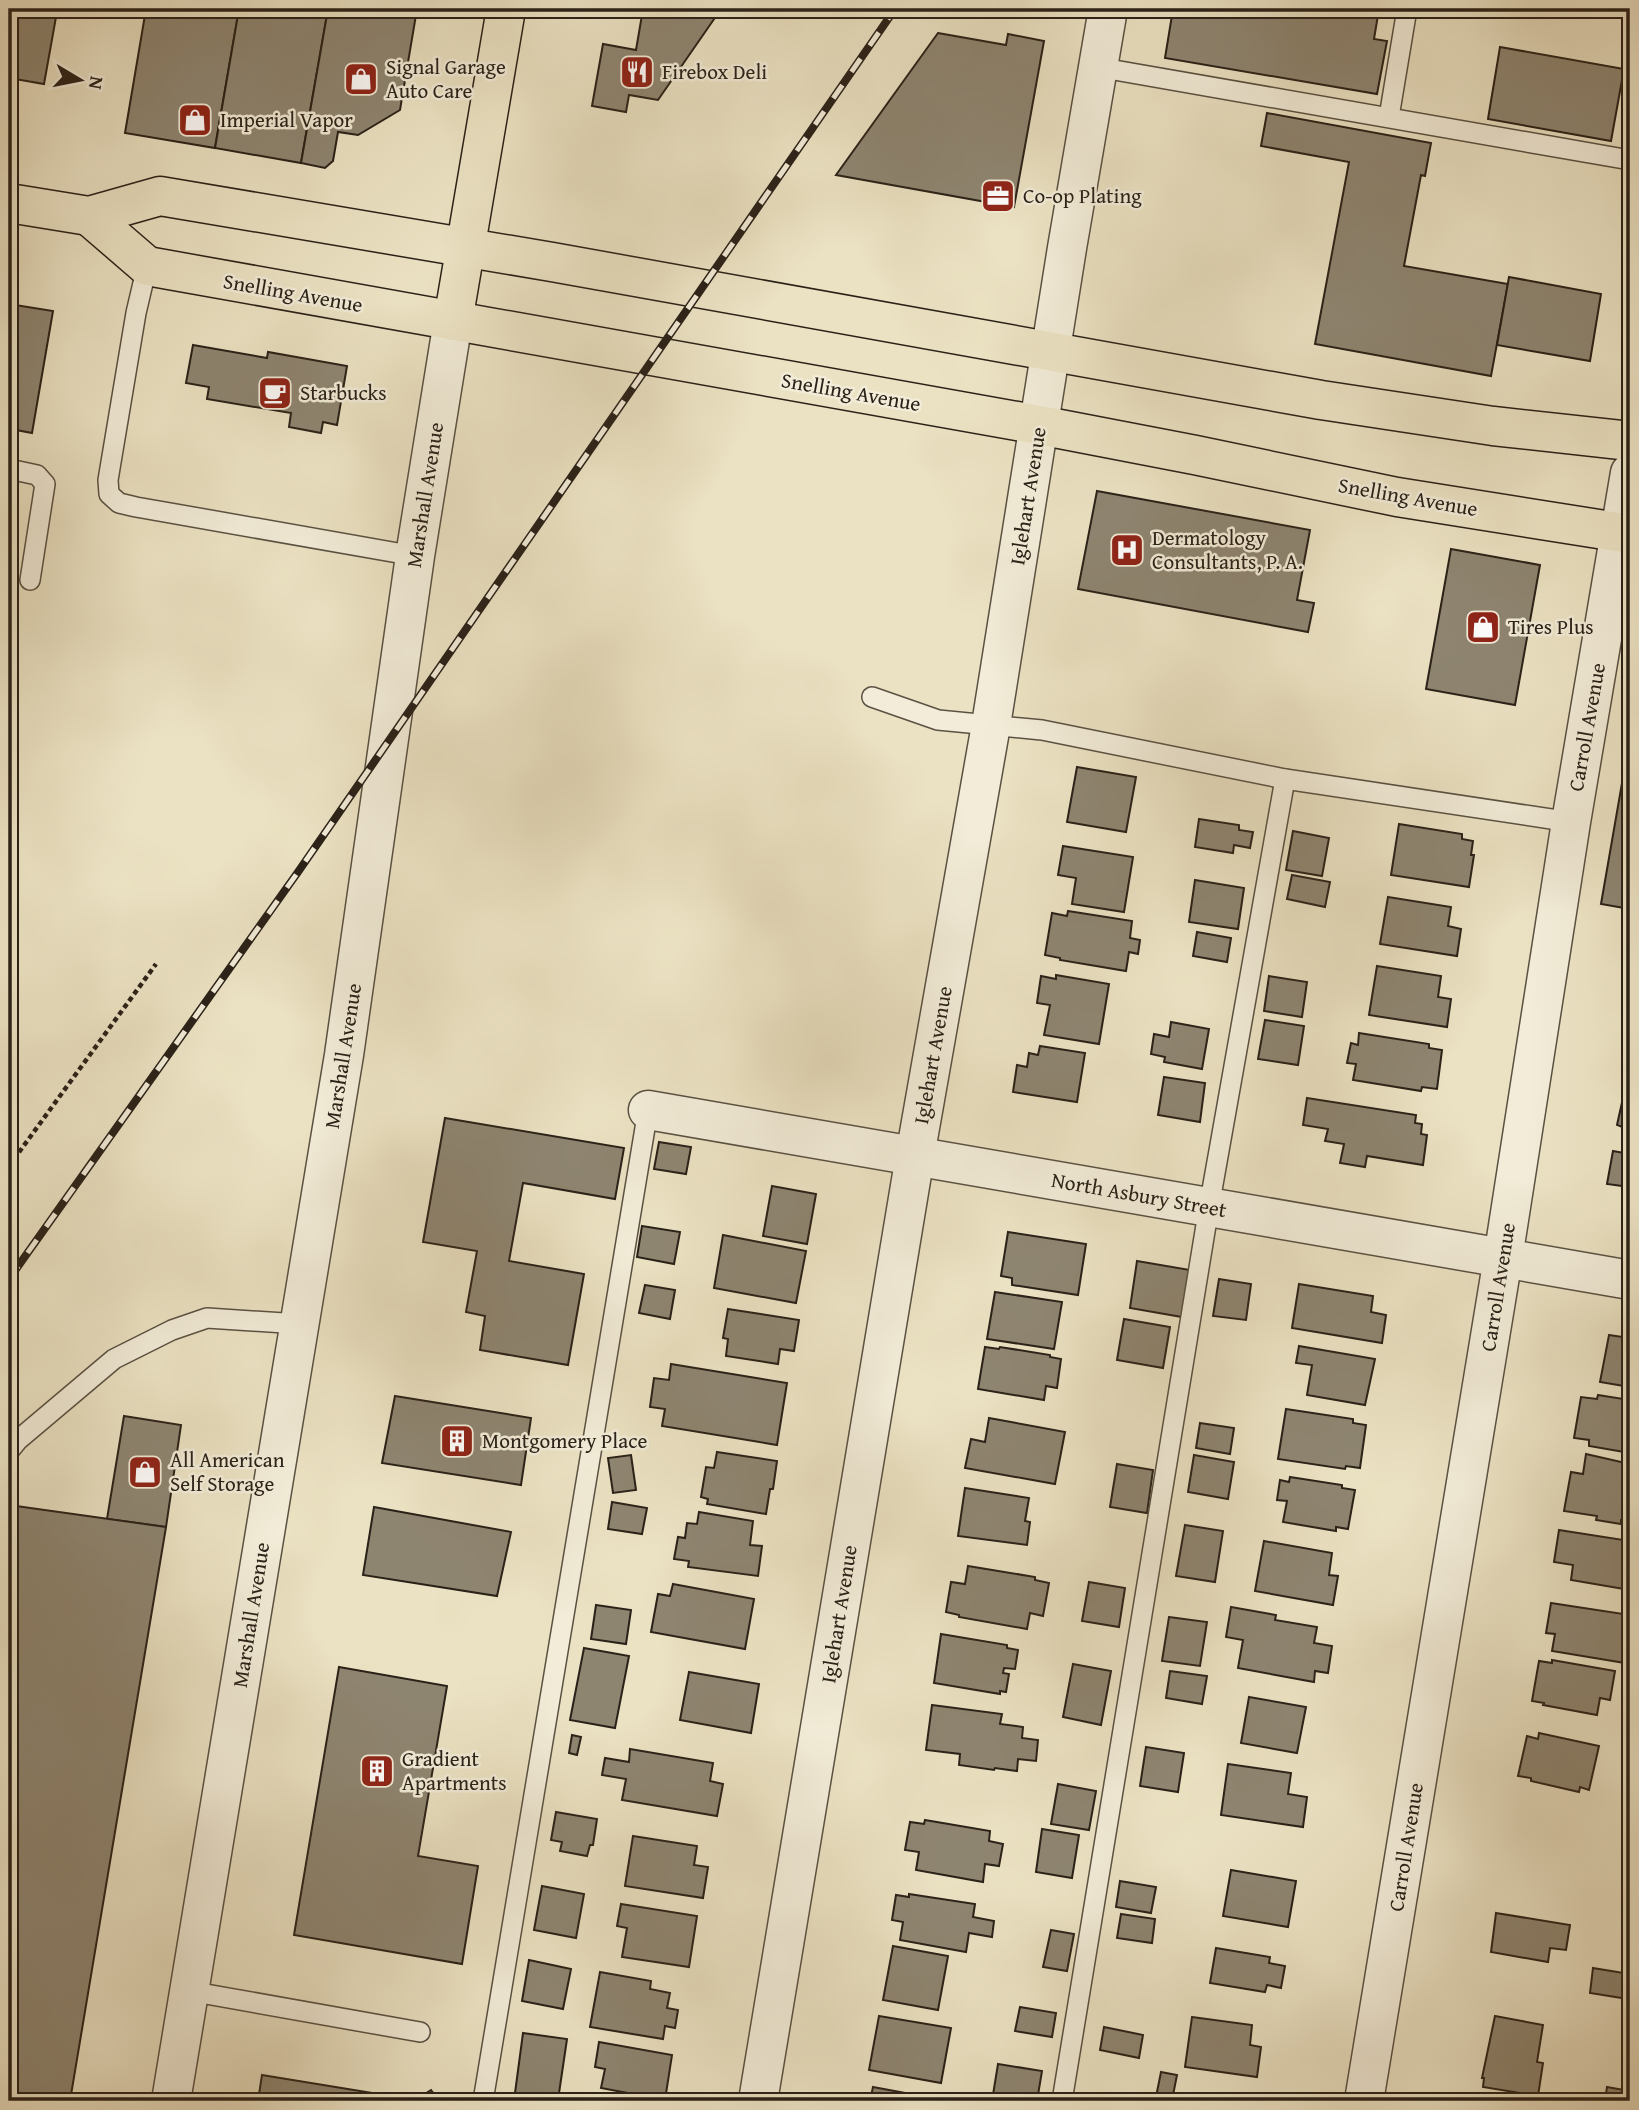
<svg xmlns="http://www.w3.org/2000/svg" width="1639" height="2110" font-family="'Gentium Book Plus',serif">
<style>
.building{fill:#8e8571;stroke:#2a2118;stroke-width:2}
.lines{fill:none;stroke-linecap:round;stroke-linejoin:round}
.service-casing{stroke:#5a5143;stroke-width:22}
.minor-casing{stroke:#5a5143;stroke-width:41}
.tertiary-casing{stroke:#5a5143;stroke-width:41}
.primary-casing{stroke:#2a2118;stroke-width:41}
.path{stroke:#2a2118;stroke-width:4.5;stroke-dasharray:5 3.5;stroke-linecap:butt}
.service{stroke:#f2ecd8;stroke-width:19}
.minor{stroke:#f2ecd8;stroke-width:38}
.tertiary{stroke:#f2ecd8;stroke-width:38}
.primary{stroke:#ebe2c3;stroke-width:38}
.rail-casing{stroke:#2a2118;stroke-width:8}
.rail{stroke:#f2ecd8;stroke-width:5;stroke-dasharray:16;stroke-linecap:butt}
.labels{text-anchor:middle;stroke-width:5;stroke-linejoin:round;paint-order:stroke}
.poi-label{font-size:21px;fill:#2a2118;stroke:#f2ecd8;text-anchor:start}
.street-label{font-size:21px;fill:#2a2118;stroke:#f2ecd8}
</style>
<rect width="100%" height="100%" fill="#ebe2c3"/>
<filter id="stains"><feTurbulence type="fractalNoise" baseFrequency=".00286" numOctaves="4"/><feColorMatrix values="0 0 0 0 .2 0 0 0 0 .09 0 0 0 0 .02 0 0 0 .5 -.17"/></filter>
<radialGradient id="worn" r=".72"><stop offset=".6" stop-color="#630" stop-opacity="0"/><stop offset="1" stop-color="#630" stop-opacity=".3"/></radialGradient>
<g class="building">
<polygon points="9,9 56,17 44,84 9,78"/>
<polygon points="146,9 239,9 215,148 125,133"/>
<polygon points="239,9 328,9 301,163 215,148"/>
<polygon points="328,9 417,9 400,110 358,135 338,132 333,161 325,168 301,163"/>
<polygon points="643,9 721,9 658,100 629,95 626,112 592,106 603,44 636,50"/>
<polygon points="1173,9 1379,9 1374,39 1387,41 1377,94 1165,58"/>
<polygon points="938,33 1006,45 1008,34 1044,41 1014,207 836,175"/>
<polygon points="1500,47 1624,69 1611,141 1488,119"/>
<polygon points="1267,113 1431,143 1425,176 1421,175 1404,266 1508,284 1491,376 1315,344 1349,162 1261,146"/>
<polygon points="1509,277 1601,294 1590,361 1497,345"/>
<polygon points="9,304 53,311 32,433 16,430 9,473"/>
<polygon points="193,345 267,358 268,352 347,366 337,425 323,422 321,433 289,427 291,413 207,399 209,387 186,383"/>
<polygon points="1097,491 1310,530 1297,600 1314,603 1308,632 1078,589"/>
<polygon points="1451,549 1540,565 1515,705 1426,689"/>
<polygon points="1630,737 1630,909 1601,904"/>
<polygon points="1077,767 1136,777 1126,832 1067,822"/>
<polygon points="1199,819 1239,825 1239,830 1253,832 1250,848 1234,845 1233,853 1195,847"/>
<polygon points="1399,824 1462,834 1462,839 1473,841 1471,855 1474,855 1469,887 1391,875"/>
<polygon points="1293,831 1329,838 1322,876 1286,870"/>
<polygon points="1063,846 1133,857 1124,912 1072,904 1076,878 1058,875"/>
<polygon points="1292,875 1330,882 1325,907 1287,899"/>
<polygon points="1195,880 1244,888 1238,929 1189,922"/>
<polygon points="1388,897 1451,907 1448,926 1461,929 1457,956 1380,944"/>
<polygon points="1068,911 1132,921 1130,938 1140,940 1138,954 1129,952 1126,971 1060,960 1060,958 1045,955 1052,913 1067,916"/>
<polygon points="1197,932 1231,938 1227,962 1193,956"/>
<polygon points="1377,966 1441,976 1438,997 1451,999 1447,1027 1369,1015"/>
<polygon points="1056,975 1109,984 1099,1044 1044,1035 1050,1005 1037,1003 1041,976 1056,979"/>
<polygon points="1269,976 1307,982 1302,1017 1264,1011"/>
<polygon points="1265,1020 1304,1026 1298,1065 1258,1059"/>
<polygon points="1171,1022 1209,1029 1202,1069 1164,1062 1165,1057 1151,1054 1154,1034 1169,1037"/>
<polygon points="1359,1033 1429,1044 1429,1048 1442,1050 1437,1089 1422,1087 1421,1091 1353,1080 1356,1064 1347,1063 1351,1043 1358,1045"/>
<polygon points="1040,1046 1085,1053 1077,1102 1013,1092 1017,1065 1027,1067 1029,1053 1038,1055"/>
<polygon points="1164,1077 1205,1083 1200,1122 1158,1115"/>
<polygon points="1625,1089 1630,1090 1630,1130 1617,1125"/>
<polygon points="1307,1098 1416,1115 1415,1123 1422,1124 1421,1134 1427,1135 1423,1165 1367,1156 1365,1167 1340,1163 1344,1144 1325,1141 1328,1129 1303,1125"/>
<polygon points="445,1118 624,1148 615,1199 523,1183 509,1261 584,1274 568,1365 480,1350 485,1316 466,1312 477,1251 423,1242"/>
<polygon points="659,1142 691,1147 686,1174 654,1169"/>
<polygon points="1613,1151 1630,1154 1630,1187 1607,1184"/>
<polygon points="772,1186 816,1194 807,1244 763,1236"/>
<polygon points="642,1226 680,1232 674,1264 637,1257"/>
<polygon points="1008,1232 1086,1244 1078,1295 1012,1285 1012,1278 1001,1276"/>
<polygon points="723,1235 806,1251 796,1303 714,1288"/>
<polygon points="1137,1261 1190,1270 1182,1317 1130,1308"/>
<polygon points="1219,1279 1251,1284 1246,1320 1213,1316"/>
<polygon points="1299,1284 1373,1296 1371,1312 1386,1315 1382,1343 1292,1328"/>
<polygon points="645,1285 675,1290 670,1319 639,1313"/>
<polygon points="995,1292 1062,1302 1054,1349 987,1339"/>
<polygon points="728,1309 799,1320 794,1351 780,1349 778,1364 726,1356 728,1339 723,1338"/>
<polygon points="1124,1319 1170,1327 1163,1368 1117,1360"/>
<polygon points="1609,1335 1630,1338 1630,1387 1600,1382"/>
<polygon points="1299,1346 1375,1359 1365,1405 1307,1395 1312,1365 1296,1363"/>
<polygon points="985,1347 999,1349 1000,1347 1050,1355 1050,1357 1061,1359 1057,1388 1046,1386 1044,1400 978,1389"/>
<polygon points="671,1364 787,1383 777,1445 662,1426 665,1409 650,1407 654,1378 669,1380"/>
<polygon points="1598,1395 1630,1400 1630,1453 1589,1446 1589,1440 1574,1438 1581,1397 1597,1399"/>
<polygon points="395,1396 531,1418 521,1485 382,1463"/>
<polygon points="1286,1409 1353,1419 1353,1423 1366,1425 1360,1468 1346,1466 1345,1469 1278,1459"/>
<polygon points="124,1416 181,1425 166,1527 107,1519"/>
<polygon points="989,1418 1065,1432 1055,1484 965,1468 971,1439 985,1442"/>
<polygon points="1200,1423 1234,1428 1230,1454 1196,1448"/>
<polygon points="717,1452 777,1461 773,1489 770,1489 766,1514 707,1504 708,1499 701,1497 706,1467 714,1468"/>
<polygon points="1586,1454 1630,1464 1630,1522 1621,1520 1621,1524 1596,1520 1597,1516 1564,1511 1571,1472 1583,1474"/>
<polygon points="631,1455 636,1490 613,1493 608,1458"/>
<polygon points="1194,1455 1234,1462 1228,1499 1188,1492"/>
<polygon points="1117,1464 1153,1470 1147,1513 1110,1507"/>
<polygon points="1290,1477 1342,1485 1342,1488 1355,1490 1348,1529 1336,1527 1336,1531 1283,1522 1287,1501 1277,1500 1280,1480 1289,1482"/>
<polygon points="965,1488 1029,1498 1025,1521 1030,1522 1027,1545 958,1536"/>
<polygon points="612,1502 647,1508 642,1534 608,1529"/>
<polygon points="9,1505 166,1527 70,2101 9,2101"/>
<polygon points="374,1507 511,1532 497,1596 363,1575"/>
<polygon points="699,1512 753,1521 750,1545 762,1546 758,1576 688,1567 689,1561 674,1559 678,1537 685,1538 687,1523 697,1524"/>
<polygon points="1185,1525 1223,1531 1215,1582 1176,1576"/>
<polygon points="1559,1530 1630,1541 1630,1590 1571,1580 1573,1565 1554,1562"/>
<polygon points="1264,1541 1332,1553 1329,1575 1338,1576 1333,1605 1255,1591"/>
<polygon points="968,1566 1035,1577 1035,1580 1049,1583 1043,1616 1030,1613 1027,1629 959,1617 959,1615 946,1612 951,1582 965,1584"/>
<polygon points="1089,1582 1125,1588 1119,1627 1082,1621"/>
<polygon points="673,1584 754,1599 745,1649 651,1632 658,1594 670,1596"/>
<polygon points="1551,1603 1630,1615 1625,1663 1552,1651 1555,1634 1546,1633"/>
<polygon points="596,1605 631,1610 626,1644 591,1639"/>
<polygon points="1231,1607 1276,1615 1275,1620 1317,1627 1314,1643 1332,1646 1328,1673 1315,1671 1314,1682 1238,1668 1243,1640 1226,1637"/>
<polygon points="1169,1617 1207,1622 1200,1666 1162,1661"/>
<polygon points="941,1634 1007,1645 1007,1648 1018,1650 1015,1669 1004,1668 1003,1673 1009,1674 1006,1692 1000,1691 1000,1694 934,1683"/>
<polygon points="584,1648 629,1656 615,1728 570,1720"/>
<polygon points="1552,1660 1615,1671 1610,1700 1600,1698 1597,1715 1543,1705 1544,1703 1532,1701 1539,1661 1552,1663"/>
<polygon points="1073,1664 1111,1671 1101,1725 1063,1717"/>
<polygon points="339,1667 447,1686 418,1856 478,1866 462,1964 294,1935"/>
<polygon points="1170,1671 1207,1676 1202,1704 1166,1698"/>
<polygon points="689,1672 759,1684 751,1733 680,1720"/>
<polygon points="1249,1697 1306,1707 1297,1753 1241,1743"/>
<polygon points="932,1705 1002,1714 1000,1724 1023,1727 1022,1738 1038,1740 1036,1761 1018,1759 1017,1771 995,1768 994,1770 959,1765 960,1754 926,1750"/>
<polygon points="1539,1733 1599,1746 1589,1790 1580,1787 1579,1792 1531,1781 1531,1778 1518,1776 1527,1736 1538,1739"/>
<polygon points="572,1735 581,1737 577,1755 569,1753"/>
<polygon points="1146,1747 1184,1753 1178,1792 1140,1786"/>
<polygon points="630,1749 713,1763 710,1781 723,1784 717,1816 622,1800 626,1779 602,1775 605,1758 629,1762"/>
<polygon points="1228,1764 1291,1773 1288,1794 1307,1797 1303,1827 1221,1815"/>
<polygon points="1058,1784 1096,1791 1089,1830 1051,1824"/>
<polygon points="556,1812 597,1819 593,1845 590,1845 587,1856 560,1851 562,1842 551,1840"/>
<polygon points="925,1820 990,1831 989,1841 1003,1844 999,1866 985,1864 983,1882 916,1870 919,1852 905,1850 910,1822 924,1824"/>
<polygon points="1042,1829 1079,1835 1072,1878 1036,1872"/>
<polygon points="633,1836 697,1846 694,1865 708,1867 703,1898 625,1886"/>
<polygon points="1231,1870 1296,1881 1288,1927 1223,1916"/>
<polygon points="1120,1881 1156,1887 1151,1913 1116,1907"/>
<polygon points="542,1886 584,1894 576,1938 534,1930"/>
<polygon points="909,1894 975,1904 973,1917 994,1921 992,1937 969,1933 966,1952 900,1940 903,1922 892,1920 896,1895 909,1897"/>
<polygon points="621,1904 697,1916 689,1967 622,1957 627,1928 617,1926"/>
<polygon points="1496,1913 1570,1925 1566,1950 1550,1948 1548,1962 1491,1952"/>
<polygon points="1121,1914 1155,1919 1152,1943 1117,1938"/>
<polygon points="1051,1930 1074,1934 1067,1971 1043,1967"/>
<polygon points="893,1946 948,1956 938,2010 883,2000"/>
<polygon points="1216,1948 1270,1957 1269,1963 1285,1966 1281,1988 1267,1985 1265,1992 1210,1983"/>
<polygon points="529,1960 571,1969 563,2009 522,2001"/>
<polygon points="1593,1968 1630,1974 1628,1999 1590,1993"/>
<polygon points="600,1972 651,1981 650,1989 670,1993 667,2008 678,2010 675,2028 665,2026 663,2039 590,2027"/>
<polygon points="1020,2007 1056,2013 1052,2037 1015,2031"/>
<polygon points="879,2016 951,2028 941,2083 869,2070"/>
<polygon points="1495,2016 1543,2025 1537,2062 1543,2063 1538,2096 1483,2087 1484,2078 1482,2078"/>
<polygon points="1192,2017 1252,2025 1250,2045 1261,2047 1257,2077 1185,2067"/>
<polygon points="1104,2027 1143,2035 1139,2058 1100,2050"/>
<polygon points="523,2033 567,2039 558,2100 515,2093"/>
<polygon points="599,2042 672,2055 665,2100 601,2088 605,2069 595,2067"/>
<polygon points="998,2064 1042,2071 1037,2101 992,2101"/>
<polygon points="1161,2072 1177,2075 1172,2100 1156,2097"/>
<polygon points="262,2075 415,2100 431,2090 439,2101 258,2101"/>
<polygon points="873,2087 938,2099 938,2101 870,2101"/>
<polygon points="1607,2087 1630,2091 1630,2101 1605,2101"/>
</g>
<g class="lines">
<g class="service-casing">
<g id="service">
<polyline points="1097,67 1630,160"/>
<polyline points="1389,117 1407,9"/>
<polyline points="147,266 136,313 108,480 109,494 119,503 136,507 415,556"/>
<polyline points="9,469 37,475 45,484 30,580"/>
<polyline points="872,697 938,720 1042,730 1285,779 1571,822"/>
<polyline points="9,1451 18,1440 114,1359 172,1330 207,1318 300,1324"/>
<polyline points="189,1991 420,2032"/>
<polyline points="483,2101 648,1110"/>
<polyline points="1062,2101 1209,1207 1285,779"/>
</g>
</g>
<g class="minor-casing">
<g id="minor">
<polyline points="648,1110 1630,1280"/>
<polyline points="758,2101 915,1156 991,725 1067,248 1108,9"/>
<polyline points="1364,2101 1503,1258 1571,822 1630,473"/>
</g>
</g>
<g class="tertiary-casing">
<polyline id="tertiary" points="171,2101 344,1055 415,556 453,321"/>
</g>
<g class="primary-casing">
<g id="primary">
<polyline points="9,203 89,216 160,196 552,262 1321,400 1493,426 1630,441"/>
<polyline points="89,216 147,266 1039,425 1195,455 1397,497 1630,534"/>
<polyline points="453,321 506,9"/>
</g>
</g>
<polyline class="path" points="9,1166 156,964"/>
<use href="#service" class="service"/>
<use href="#minor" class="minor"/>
<use href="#tertiary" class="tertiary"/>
<use href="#primary" class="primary"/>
<g class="rail-casing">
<polyline id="rail" points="9,1279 298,872 895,9"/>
</g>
<use href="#rail" class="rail"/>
</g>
<defs>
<g id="restaurant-square" transform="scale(1.75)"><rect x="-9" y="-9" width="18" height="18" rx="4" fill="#8f2418" stroke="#f2ecd8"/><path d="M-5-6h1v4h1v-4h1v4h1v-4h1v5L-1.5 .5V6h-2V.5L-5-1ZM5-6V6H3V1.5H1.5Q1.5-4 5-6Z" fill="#fff"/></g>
<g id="shop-square" transform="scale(1.75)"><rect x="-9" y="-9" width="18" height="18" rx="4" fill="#8f2418" stroke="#f2ecd8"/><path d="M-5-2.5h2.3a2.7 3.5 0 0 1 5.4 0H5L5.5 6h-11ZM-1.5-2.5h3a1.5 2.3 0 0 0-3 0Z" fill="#fff"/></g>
<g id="office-square" transform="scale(1.75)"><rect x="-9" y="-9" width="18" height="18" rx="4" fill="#8f2418" stroke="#f2ecd8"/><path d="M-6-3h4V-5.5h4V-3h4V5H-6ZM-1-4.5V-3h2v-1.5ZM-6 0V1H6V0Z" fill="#fff"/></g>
<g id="cafe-square" transform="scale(1.75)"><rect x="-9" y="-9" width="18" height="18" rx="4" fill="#8f2418" stroke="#f2ecd8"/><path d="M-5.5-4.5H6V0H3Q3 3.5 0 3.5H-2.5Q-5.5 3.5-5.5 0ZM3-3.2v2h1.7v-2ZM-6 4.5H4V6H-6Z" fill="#fff"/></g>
<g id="hospital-square" transform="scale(1.75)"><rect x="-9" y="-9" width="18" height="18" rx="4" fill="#8f2418" stroke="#f2ecd8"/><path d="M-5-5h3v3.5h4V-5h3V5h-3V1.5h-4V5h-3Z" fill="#fff"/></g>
<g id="building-square" transform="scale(1.75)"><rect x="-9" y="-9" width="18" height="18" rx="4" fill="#8f2418" stroke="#f2ecd8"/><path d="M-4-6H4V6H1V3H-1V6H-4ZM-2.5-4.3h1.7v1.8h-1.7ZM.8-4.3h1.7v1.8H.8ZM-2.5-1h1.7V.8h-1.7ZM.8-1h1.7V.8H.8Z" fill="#fff"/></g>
</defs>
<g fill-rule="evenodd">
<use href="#restaurant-square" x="637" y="72"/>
<use href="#shop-square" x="361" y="79"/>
<use href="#shop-square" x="195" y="120"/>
<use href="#office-square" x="998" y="196"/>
<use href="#cafe-square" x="275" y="393"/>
<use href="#hospital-square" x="1127" y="550"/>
<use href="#shop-square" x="1483" y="627"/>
<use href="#building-square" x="457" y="1441"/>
<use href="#shop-square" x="145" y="1472"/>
<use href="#building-square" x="377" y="1771"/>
</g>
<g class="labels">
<g class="poi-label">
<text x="386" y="74">Signal Garage<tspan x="386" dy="24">Auto Care</tspan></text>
<text x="662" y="79">Firebox Deli</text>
<text x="220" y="127">Imperial Vapor</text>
<text x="1023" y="203">Co-op Plating</text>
<text x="300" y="400">Starbucks</text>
<text x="1152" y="545">Dermatology<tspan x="1152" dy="24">Consultants, P. A.</tspan></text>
<text x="1508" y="634">Tires Plus</text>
<text x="482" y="1448">Montgomery Place</text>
<text x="170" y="1467">All American<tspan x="170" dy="24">Self Storage</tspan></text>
<text x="402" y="1766">Gradient<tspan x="402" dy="24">Apartments</tspan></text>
</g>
<g class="street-label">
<text transform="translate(293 293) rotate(10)" y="7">Snelling Avenue</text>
<text transform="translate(851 392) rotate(10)" y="7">Snelling Avenue</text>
<text transform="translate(425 495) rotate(-81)" y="7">Marshall Avenue</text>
<text transform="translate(1028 496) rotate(-81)" y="7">Iglehart Avenue</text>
<text transform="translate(1408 497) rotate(10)" y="7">Snelling Avenue</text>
<text transform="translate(1587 727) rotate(-80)" y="7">Carroll Avenue</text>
<text transform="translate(933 1055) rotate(-80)" y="7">Iglehart Avenue</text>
<text transform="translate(343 1056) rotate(-81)" y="7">Marshall Avenue</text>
<text transform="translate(1139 1195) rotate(10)" y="7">North Asbury Street</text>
<text transform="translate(1498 1287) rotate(-81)" y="7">Carroll Avenue</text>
<text transform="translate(839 1614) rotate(-81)" y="7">Iglehart Avenue</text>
<text transform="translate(251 1615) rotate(-81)" y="7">Marshall Avenue</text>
<text transform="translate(1406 1847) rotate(-81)" y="7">Carroll Avenue</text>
</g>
</g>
<rect width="1639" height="2110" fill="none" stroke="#ebe2c3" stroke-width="35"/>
<rect x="10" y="10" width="1618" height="2089" fill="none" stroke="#2a2118" stroke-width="3.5"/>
<rect x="18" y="18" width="1604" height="2075" fill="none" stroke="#2a2118" stroke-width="2"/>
<g transform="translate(80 80) rotate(100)" stroke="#f2ecd8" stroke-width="5" paint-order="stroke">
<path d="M0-5L12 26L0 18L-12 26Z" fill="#2a2118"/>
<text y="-10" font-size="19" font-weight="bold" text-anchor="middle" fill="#2a2118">N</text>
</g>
<rect width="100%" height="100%" filter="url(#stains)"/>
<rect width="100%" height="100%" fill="url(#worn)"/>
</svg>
